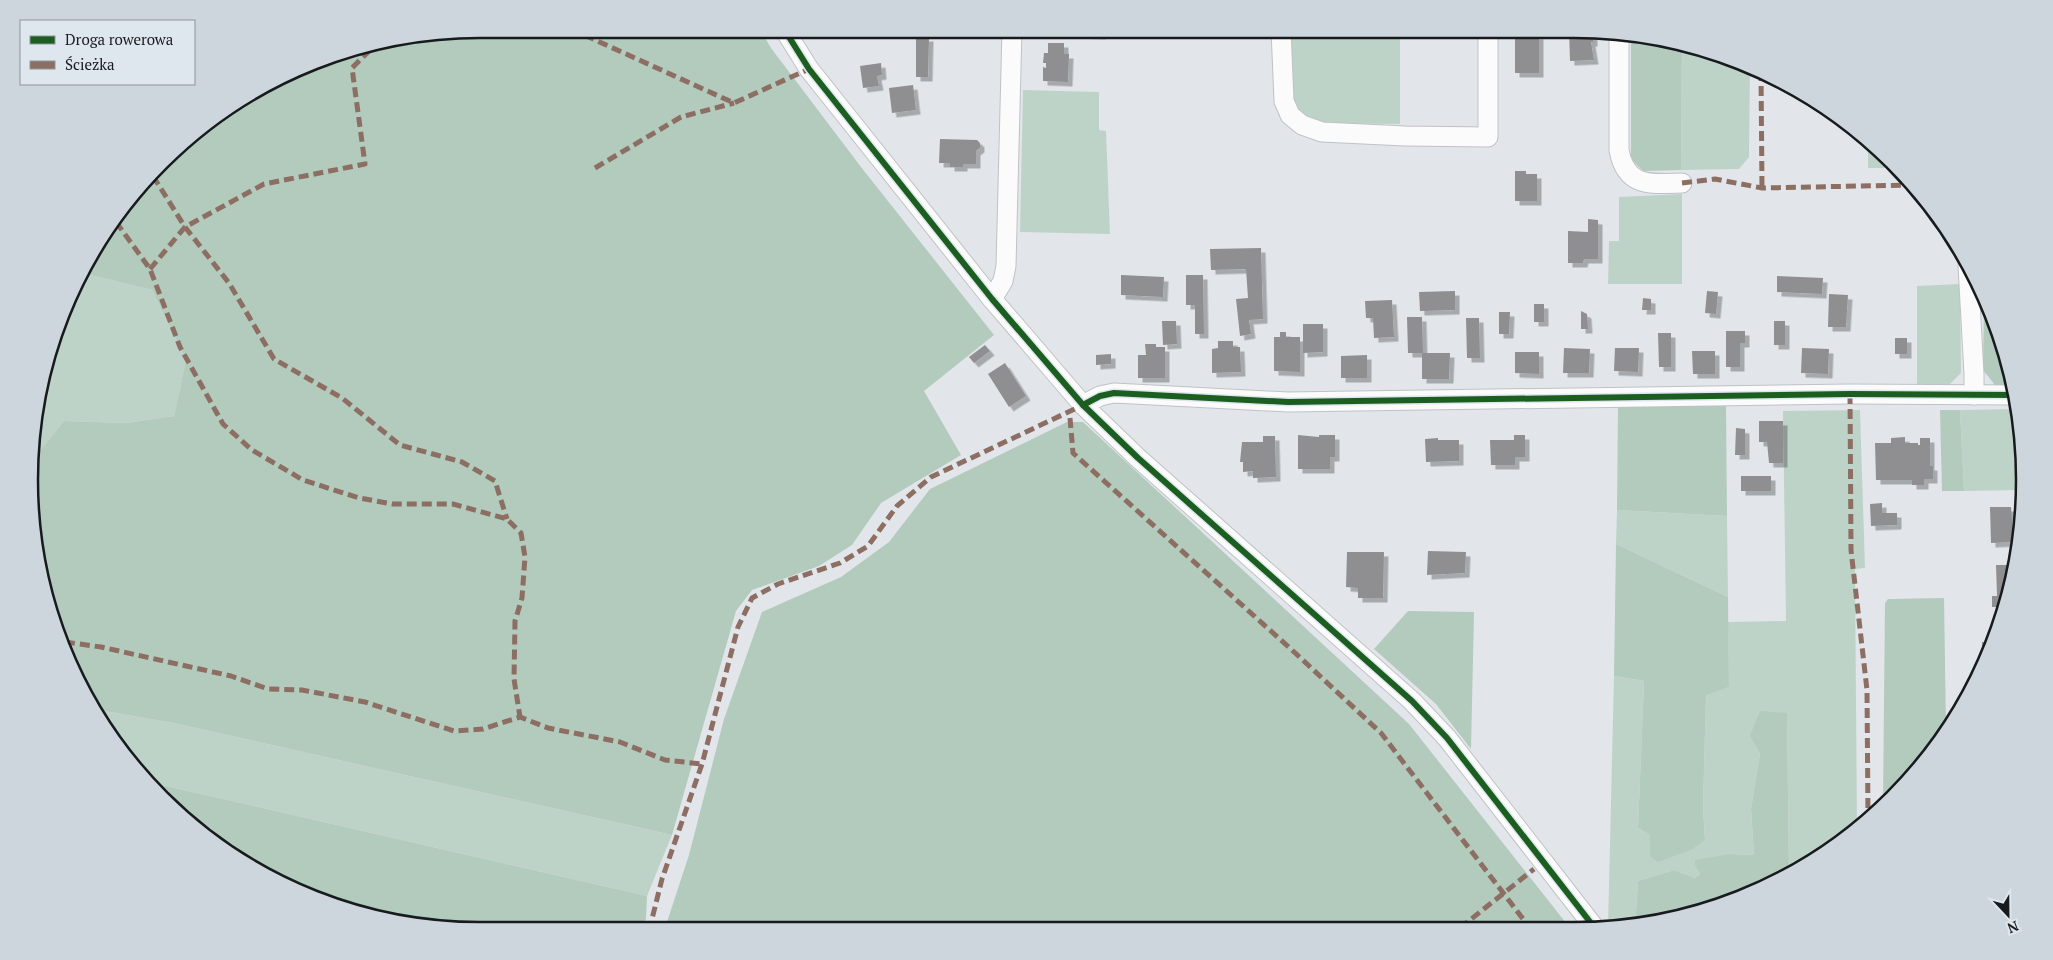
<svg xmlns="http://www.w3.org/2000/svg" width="2053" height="960" font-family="'PT Serif',serif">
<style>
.green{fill:#bed3c8}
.forest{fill:#b2cbbd}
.building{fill:#8f8f91;filter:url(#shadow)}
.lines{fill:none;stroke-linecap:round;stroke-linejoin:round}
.minor-casing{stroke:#bfc2c5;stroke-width:21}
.minor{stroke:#fbfbfc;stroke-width:19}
.quiet{stroke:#8d6e63;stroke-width:5;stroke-dasharray:10 5;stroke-linecap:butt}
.cycleway-casing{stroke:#dee6ee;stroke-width:9}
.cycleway{stroke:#1b5e20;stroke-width:6}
.rim{fill:none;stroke:#181b1d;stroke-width:2.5}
</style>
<defs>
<filter id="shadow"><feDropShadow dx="4.5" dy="4.5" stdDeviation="0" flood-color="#0004"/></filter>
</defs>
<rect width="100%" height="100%" fill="#e2e6ea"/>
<g class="green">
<polygon points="1290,29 1400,29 1400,124 1305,123 1290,103"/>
<polygon points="1682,44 1750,66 1749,157 1739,169 1681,170"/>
<polygon points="1023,90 1099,92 1099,130 1106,131 1110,234 1020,232"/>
<polygon points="1868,141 1892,161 1898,168 1868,168"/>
<polygon points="1682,194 1682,284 1608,284 1609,241 1619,241 1619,197"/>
<polygon points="82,273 152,290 186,360 174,416 126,423 64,421 30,463 37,392"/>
<polygon points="1960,284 1961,373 1949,385 1917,385 1917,286"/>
<polygon points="2017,409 2024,480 2023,490 1964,491 1960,410"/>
<polygon points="1860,410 1865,568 1855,569 1857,829 1848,838 1789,872 1787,713 1760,753 1751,809 1754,855 1730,854 1695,866 1700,874 1695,878 1674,870 1638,881 1635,927 1608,927 1614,676 1644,681 1638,828 1650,835 1650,856 1705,840 1703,807 1706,694 1729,687 1728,622 1786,621 1783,411"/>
<polygon points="1617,510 1727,516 1728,597 1616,544"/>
<polygon points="92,709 174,723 672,835 647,896 153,783"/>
</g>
<g class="forest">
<polygon points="480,29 760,29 771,48 861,167 994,335 924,391 961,455 881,503 852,545 819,566 752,590 736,611 672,835 174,723 92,709 37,568 29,480 30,463 64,421 126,423 174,416 186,360 152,290 82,273 89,254 183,141 254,89 335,53"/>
<polygon points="1631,34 1661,37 1682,44 1681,170 1643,171 1631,159"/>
<polygon points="1984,296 1990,307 2013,385 1995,385 1983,370"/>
<polygon points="1726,404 1727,516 1617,510 1618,405"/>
<polygon points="1940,410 1960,410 1964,491 1942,491"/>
<polygon points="1067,422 1083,422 1409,724 1570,928 664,931 689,855 724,719 762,612 841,577 889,542 930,489"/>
<polygon points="1616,544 1728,597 1729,687 1706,695 1703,807 1705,840 1691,850 1658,862 1650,856 1650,835 1638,828 1644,681 1614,676"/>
<polygon points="1944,598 1946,728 1931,754 1883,803 1885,603 1888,599"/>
<polygon points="1408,611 1474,612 1471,749 1436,704 1374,649"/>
<polygon points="1760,711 1787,713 1789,872 1754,892 1731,892 1731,901 1635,927 1638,881 1674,870 1695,878 1700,874 1695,866 1695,860 1730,854 1754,855 1751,809 1760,753 1750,736"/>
<polygon points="153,783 647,896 646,918 642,931 480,931 392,923 308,897 183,819"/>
</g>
<g class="building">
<polygon points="1084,29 1101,29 1101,35 1084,34"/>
<polygon points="1569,29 1593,31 1593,42 1591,42 1594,60 1570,61"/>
<polygon points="1515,34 1539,35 1539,73 1515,73"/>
<polygon points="916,37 929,37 928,77 916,77"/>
<polygon points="1048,43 1064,43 1064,54 1069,54 1068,82 1043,81 1043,67 1046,68 1046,63 1043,63 1044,53 1048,53"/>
<polygon points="881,63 882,75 877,76 879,86 863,88 860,66"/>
<polygon points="913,85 916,110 892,113 889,88"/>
<polygon points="940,139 977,140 980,143 980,148 976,151 976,164 963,164 963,167 950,167 950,163 939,163"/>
<polygon points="1515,171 1526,171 1526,174 1537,174 1537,201 1515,201"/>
<polygon points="1588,219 1598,220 1598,259 1584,259 1583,263 1568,263 1568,231 1588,232"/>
<polygon points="1261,248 1263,319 1249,320 1251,334 1240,336 1236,299 1248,298 1246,269 1211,270 1210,249"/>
<polygon points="1121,275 1164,277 1163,297 1121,295"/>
<polygon points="1186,275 1203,275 1204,334 1195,334 1195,305 1186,305"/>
<polygon points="1777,276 1823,278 1822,294 1777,292"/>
<polygon points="1455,291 1455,310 1420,311 1419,292"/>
<polygon points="1707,291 1718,292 1716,314 1705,313"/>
<polygon points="1829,294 1848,295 1846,327 1828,327"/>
<polygon points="1643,298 1651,299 1651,310 1642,310"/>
<polygon points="1392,300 1394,337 1374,338 1373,318 1366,318 1365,301"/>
<rect x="1534" y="304" width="10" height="18"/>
<polygon points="1581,311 1587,314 1588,329 1581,329"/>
<polygon points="1499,312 1510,312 1509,334 1499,334"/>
<polygon points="1407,317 1422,317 1423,353 1408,353"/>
<polygon points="1466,318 1479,318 1480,358 1467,358"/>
<polygon points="1162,321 1176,321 1177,344 1163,345"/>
<rect x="1774" y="321" width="11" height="24"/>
<polygon points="1303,324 1323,324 1323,352 1303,353"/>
<polygon points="1726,331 1745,331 1745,343 1740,343 1740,367 1726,367"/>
<polygon points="1280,332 1286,332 1286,337 1300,337 1300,372 1274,371 1274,337 1280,337"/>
<polygon points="1658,333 1671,333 1671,367 1659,367"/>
<rect x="1895" y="338" width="12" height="16"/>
<polygon points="1218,341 1233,341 1233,347 1240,347 1241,372 1212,373 1212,349 1218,348"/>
<polygon points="1145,344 1156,344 1156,347 1165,347 1165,378 1138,378 1138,355 1146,355"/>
<polygon points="985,345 990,351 974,363 969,357"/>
<polygon points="1564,348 1590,349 1589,373 1563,373"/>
<polygon points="1615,348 1639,348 1638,372 1614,371"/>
<polygon points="1802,348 1829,349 1828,374 1801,373"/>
<polygon points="1692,351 1715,351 1715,374 1693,374"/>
<polygon points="1515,352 1539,352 1539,374 1515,373"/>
<polygon points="1422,353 1450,353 1449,379 1422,379"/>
<polygon points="1111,354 1111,364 1096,365 1096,355"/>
<polygon points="1367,355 1367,378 1341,378 1341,356"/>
<polygon points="1005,363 1026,396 1009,407 988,374"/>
<polygon points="1759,421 1783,421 1783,463 1769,463 1767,442 1759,442"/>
<polygon points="1736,428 1745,429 1745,455 1735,455"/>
<polygon points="1298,435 1319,437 1319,435 1335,435 1335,457 1330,457 1330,469 1298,469"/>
<polygon points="1514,435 1525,435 1525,457 1515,457 1515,465 1491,465 1490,440 1514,440"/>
<polygon points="1263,436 1275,436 1276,477 1253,478 1253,471 1243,472 1243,462 1240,462 1242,442 1263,442"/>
<polygon points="1905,437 1905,443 1918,443 1918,445 1920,445 1920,438 1930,438 1930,466 1933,466 1933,479 1924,479 1924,485 1912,485 1912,480 1876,480 1875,443 1891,443 1891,438"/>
<polygon points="1438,438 1438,440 1459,440 1459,461 1426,462 1425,439"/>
<rect x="1741" y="476" width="30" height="15"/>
<polygon points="1882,503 1882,513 1897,513 1897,525 1871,526 1870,504"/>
<polygon points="1990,507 2011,507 2014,542 1991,543"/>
<polygon points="1428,551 1466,552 1465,573 1427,575"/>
<polygon points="1347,552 1384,552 1383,598 1358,598 1358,588 1346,587"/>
<polygon points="1996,565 2016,565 2004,607 1992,607 1992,596 1997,596"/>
<polygon points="1992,636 1995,636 1990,652 1982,666 1982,642 1992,642"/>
</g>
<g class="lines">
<g class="minor-casing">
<g id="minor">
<polyline points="784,29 809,69 992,299 1083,405 1138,458 1412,701 1447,738 1594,927"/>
<polyline points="1281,29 1284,101 1290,115 1302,125 1322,132 1405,136 1488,137 1488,29"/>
<path d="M1619,33V150C1626,188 1651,184 1682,183"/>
<polyline points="1968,266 1974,374 1974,395"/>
<polyline points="992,299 1003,281 1006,266 1012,29"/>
<polyline points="1083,405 1100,396 1114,393 1288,402 1850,394 2016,395"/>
</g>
</g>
<use href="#minor" class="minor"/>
<g class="quiet">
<polyline points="571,29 734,103 809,69"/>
<polyline points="1761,71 1762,188"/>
<polyline points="595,168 681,117 734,103"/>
<polyline points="153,176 185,227 229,283 274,359 342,398 400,445 462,462 495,481 507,519"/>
<polyline points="1682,183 1715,179 1762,188 1912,185"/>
<polyline points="116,222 150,269 180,347 223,424 252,450 303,480 359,498 393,504 453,504 507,519 521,533 525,557 522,598 515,621 514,679 520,717"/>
<polyline points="150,269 185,227 264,184 365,164 352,68 374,46"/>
<polyline points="1850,394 1851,550 1867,690 1868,818"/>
<polyline points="1070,418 1073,453 1292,650 1381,733 1530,928"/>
<polyline points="65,642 101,647 231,676 268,689 302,690 365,702 454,731 483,729 520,717 548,728 620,742 665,760 702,764"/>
<polyline points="1460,928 1534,869"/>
<polyline points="649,931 662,879 702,764 738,627 752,598 778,584 840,563 868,546 897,506 931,477 1083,405"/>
</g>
<g class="cycleway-casing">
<g id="cycleway">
<polyline points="784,29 809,69 992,299 1083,405 1138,458 1412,701 1447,738 1594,927"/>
<polyline points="1083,405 1100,396 1114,393 1288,402 1850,394 2016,395"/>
</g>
</g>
<use href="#cycleway" class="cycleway"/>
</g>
<path d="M0 0H2053V960H0ZM480 38H1574A442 442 0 0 1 2016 480V480A442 442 0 0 1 1574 922H480A442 442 0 0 1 38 480V480A442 442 0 0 1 480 38Z" fill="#ced6dd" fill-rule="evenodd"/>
<path class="rim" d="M480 38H1574A442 442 0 0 1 2016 480V480A442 442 0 0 1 1574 922H480A442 442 0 0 1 38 480V480A442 442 0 0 1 480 38Z"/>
<rect x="20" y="20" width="175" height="65" fill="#dee6ee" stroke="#8f959a"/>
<rect x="30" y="36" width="25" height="8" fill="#1b5e20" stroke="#8f959a"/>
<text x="65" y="45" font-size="15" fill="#181b1d">Droga rowerowa</text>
<rect x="30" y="61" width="25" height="8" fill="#8d6e63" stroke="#8f959a"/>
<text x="65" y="70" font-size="15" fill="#181b1d">Ścieżka</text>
<g transform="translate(2008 915) rotate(158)" stroke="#dee6ee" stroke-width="4" paint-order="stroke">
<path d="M0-4L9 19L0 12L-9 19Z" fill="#181b1d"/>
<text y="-8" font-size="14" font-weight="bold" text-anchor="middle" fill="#181b1d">N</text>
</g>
</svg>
